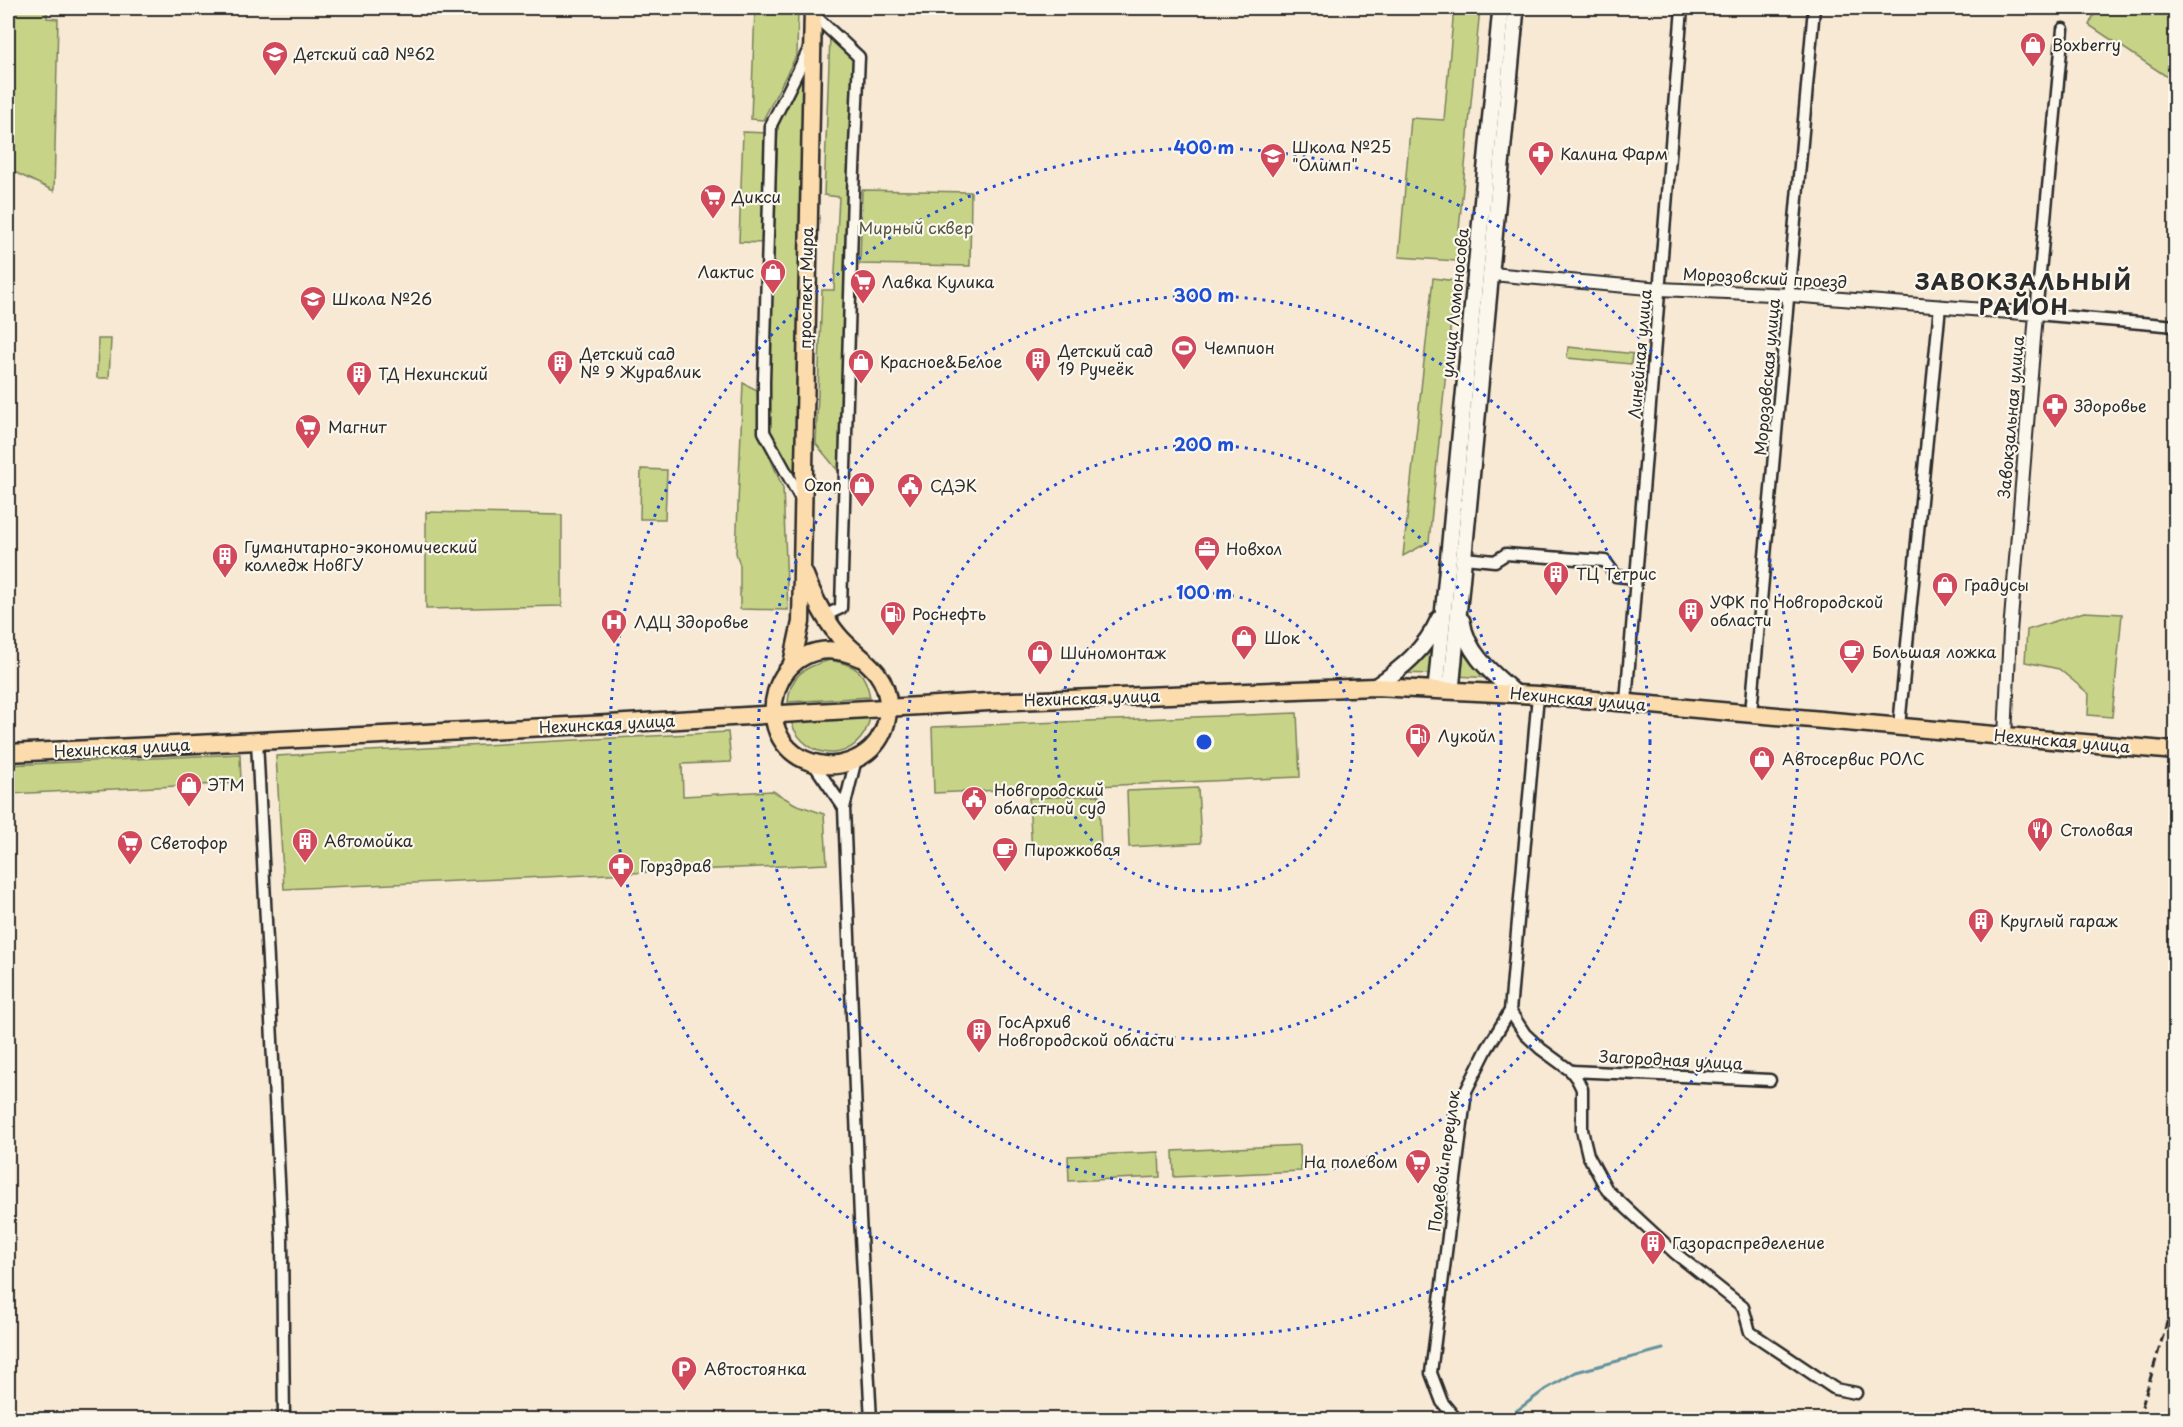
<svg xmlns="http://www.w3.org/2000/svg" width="2183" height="1427" font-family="'Playpen Sans',sans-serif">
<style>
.green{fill:#c7d488;stroke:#79805a;stroke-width:1.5}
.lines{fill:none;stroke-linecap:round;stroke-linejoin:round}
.stream{stroke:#64939d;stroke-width:3}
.minor-casing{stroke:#2b2b2b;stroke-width:15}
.tertiary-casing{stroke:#2b2b2b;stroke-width:16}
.secondary-casing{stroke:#2b2b2b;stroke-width:20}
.primary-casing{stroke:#2b2b2b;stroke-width:21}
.minor{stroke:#fbf7ec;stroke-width:10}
.tertiary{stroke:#fbf7ec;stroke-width:12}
.secondary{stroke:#fbf7ec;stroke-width:15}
.primary{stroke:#fcdcac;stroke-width:16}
.rail{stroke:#2b2b2b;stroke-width:3;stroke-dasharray:9 4.5;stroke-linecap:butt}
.ring{fill:none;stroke:#1d4ed8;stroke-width:3;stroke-dasharray:3 6}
.labels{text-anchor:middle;stroke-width:4.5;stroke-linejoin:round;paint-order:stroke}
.poi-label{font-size:16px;fill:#2b2b2b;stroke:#fbf7ec;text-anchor:start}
.park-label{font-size:16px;fill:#525542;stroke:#fbf7ec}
.street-label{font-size:16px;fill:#2b2b2b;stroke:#fbf7ec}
.district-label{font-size:22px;font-weight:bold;letter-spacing:1.5px;fill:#2b2b2b;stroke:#fbf7ec}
.centre{fill:#1d4ed8;stroke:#fbf7ec;stroke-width:3}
.ring-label{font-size:18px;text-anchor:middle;font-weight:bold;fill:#1d4ed8;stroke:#fbf7ec;stroke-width:4.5;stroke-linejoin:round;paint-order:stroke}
</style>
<rect width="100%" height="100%" fill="#f8e9d5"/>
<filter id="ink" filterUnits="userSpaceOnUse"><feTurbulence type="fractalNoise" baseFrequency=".0167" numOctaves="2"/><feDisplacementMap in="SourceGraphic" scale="12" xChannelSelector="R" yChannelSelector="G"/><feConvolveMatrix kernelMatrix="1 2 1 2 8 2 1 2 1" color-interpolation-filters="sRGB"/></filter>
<g filter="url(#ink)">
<g class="green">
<polygon points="8,8 47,8 47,18 58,19 54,191 8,169"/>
<polygon points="755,8 798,8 797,54 763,120 751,119"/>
<polygon points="1454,8 1480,8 1456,261 1399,257 1411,118 1444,120"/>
<polygon points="2097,8 2175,8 2175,82 2089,25"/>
<polygon points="830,36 854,60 839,472 816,444 822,290 834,290 839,197 824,195"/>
<polygon points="803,69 796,477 767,427 778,121"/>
<polygon points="743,132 768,133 763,243 739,242"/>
<polygon points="862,190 971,192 970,266 860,264"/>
<polygon points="1433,278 1455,281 1429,542 1403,556"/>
<polygon points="98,339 111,339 109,378 97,378"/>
<polygon points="1568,347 1636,354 1632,354 1631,364 1567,358"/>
<polygon points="743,383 757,390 759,432 783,488 788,610 740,609 740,565 736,553"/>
<polygon points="641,469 667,470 665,519 640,519"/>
<polygon points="426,512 562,515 562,606 426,609"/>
<polygon points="2084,612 2122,614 2112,717 2088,715 2089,694 2059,669 2025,662 2027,630"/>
<polygon points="1434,639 1431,674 1402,673"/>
<polygon points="1461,639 1489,678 1457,676"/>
<path d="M830,660C856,665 865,671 870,697L788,702C790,674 805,667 830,660Z"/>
<polygon points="1297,713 1300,777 934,793 932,727"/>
<path d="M870,718C860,764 806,764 791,722Z"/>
<polygon points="728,732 731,762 682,764 683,796 773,791 795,804 824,814 827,864 284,889 276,756"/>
<polygon points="240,754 241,783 8,794 8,765"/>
<polygon points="1198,788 1201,843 1129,847 1127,791"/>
<polygon points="1099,795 1101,851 1032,854 1029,798"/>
<polygon points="1300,1145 1301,1171 1174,1177 1173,1151"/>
<polygon points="1159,1152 1160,1177 1069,1181 1068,1156"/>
</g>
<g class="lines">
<polyline class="stream" points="1504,1420 1546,1389 1576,1372 1663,1349"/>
<g class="minor-casing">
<g id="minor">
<polyline points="813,14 859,57 853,192 841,608 824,616"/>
<polyline points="2063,29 2036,314 2176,326"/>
<polyline points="802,501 764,432 764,381 771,125 810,47"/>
<polyline points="1464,558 1495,561 1506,554 1605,561 1616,576 1636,578"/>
<polyline points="1626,702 1682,8"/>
<polyline points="1751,713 1814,8"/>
<polyline points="1899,726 1940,306"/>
<polyline points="257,741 282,1240 284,1420"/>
<polyline points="856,759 844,808 860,1218 871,1420"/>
<polyline points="813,763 844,808"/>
<polyline points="1510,1011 1525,1034 1541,1049 1571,1071 1577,1079 1582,1089 1582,1130 1588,1155 1607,1190 1675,1253 1743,1307 1750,1332 1835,1389 1856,1393"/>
<polyline points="1571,1071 1770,1080"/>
<polyline points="1457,1420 1442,1402 1431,1373 1466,1091 1487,1049 1510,1011 1538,695"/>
</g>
</g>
<g class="tertiary-casing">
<polyline id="tertiary" points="1492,274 1660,289 1790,295 2036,314 2010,632 2005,736"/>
</g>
<g class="secondary-casing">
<g id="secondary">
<path d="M1462,621C1467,654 1491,672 1515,693"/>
<path d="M1375,687C1401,669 1426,649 1439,619"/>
<polyline points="1436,689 1501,8"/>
<polyline points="1451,690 1516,8"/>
</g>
</g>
<g class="primary-casing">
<g id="primary">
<path d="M805,575C813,596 823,617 838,635C849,649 866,659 877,673C894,696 891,729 871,749C859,760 841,767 825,765C736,754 772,617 860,658"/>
<polyline points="792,664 801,622 813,8"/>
<polyline points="8,753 609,724 989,702 1375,687 1538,695 2176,751"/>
</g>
</g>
<use href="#minor" class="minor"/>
<use href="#tertiary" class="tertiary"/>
<use href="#secondary" class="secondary"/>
<use href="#primary" class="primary"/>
<polyline class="rail" points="2138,1420 2176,1292"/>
</g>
</g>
<g class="ring">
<circle cx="1204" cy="742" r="149"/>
<circle cx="1204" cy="742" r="297"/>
<circle cx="1204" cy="742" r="446"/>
<circle cx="1204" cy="742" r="594"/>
</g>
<defs>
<g id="shop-pin" transform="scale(1.35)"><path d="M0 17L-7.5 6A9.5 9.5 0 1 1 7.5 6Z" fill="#d1495b" stroke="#fbf7ec"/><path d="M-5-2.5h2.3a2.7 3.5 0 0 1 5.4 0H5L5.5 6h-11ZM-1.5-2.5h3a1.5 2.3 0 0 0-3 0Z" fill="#fff"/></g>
<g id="school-pin" transform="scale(1.35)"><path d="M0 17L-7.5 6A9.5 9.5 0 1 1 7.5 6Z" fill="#d1495b" stroke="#fbf7ec"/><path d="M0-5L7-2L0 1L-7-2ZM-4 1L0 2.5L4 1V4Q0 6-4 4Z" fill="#fff"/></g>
<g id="pharmacy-pin" transform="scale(1.35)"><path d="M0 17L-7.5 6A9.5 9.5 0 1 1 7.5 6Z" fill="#d1495b" stroke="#fbf7ec"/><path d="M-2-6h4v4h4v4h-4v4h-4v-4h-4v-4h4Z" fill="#fff"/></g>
<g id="supermarket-pin" transform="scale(1.35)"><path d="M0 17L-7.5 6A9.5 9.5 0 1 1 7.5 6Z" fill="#d1495b" stroke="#fbf7ec"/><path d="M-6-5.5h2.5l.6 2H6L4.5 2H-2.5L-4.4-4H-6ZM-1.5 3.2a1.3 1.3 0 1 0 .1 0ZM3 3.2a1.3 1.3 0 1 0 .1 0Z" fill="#fff"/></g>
<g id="stadium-pin" transform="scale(1.35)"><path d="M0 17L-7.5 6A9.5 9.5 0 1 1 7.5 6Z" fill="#d1495b" stroke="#fbf7ec"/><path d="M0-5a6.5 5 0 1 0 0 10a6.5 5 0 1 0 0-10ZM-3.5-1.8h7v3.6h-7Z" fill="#fff"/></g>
<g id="building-pin" transform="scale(1.35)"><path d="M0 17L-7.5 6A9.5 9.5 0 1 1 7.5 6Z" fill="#d1495b" stroke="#fbf7ec"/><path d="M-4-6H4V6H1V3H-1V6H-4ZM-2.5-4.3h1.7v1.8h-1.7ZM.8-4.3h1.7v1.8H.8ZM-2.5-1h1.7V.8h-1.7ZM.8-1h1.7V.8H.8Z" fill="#fff"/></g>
<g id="civic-pin" transform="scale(1.35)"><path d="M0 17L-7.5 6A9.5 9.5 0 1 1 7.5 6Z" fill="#d1495b" stroke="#fbf7ec"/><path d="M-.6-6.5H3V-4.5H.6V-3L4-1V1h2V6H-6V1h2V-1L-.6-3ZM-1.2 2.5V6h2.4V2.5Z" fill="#fff"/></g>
<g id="office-pin" transform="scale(1.35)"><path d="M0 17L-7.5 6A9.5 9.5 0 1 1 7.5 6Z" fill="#d1495b" stroke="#fbf7ec"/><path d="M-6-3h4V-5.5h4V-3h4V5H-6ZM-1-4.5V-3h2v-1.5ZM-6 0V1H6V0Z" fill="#fff"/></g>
<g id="fuel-pin" transform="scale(1.35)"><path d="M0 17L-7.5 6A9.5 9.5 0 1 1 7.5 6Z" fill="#d1495b" stroke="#fbf7ec"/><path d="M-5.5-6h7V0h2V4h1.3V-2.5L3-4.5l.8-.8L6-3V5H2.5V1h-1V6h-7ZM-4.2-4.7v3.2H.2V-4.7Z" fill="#fff"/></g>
<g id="hospital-pin" transform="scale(1.35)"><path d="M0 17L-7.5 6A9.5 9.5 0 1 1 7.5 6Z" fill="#d1495b" stroke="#fbf7ec"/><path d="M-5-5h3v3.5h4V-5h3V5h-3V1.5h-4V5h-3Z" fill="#fff"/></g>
<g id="cafe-pin" transform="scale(1.35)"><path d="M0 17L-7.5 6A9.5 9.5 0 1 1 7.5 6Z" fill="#d1495b" stroke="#fbf7ec"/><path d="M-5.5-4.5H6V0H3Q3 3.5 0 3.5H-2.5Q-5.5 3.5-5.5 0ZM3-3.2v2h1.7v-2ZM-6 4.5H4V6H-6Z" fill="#fff"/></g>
<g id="restaurant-pin" transform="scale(1.35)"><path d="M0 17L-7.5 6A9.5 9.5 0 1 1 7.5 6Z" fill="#d1495b" stroke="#fbf7ec"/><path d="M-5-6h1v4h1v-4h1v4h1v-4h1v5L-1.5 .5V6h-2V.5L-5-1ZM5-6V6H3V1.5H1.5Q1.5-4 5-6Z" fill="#fff"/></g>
<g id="parking-pin" transform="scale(1.35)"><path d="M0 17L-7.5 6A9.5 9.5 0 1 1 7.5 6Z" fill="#d1495b" stroke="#fbf7ec"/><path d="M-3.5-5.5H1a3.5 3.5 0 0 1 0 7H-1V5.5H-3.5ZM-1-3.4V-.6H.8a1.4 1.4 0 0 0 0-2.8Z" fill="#fff"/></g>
</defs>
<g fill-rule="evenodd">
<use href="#shop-pin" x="2033" y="45"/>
<use href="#school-pin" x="275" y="54"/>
<use href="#pharmacy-pin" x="1541" y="154"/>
<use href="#school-pin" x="1273" y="156"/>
<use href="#supermarket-pin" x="713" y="197"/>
<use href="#shop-pin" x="773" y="272"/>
<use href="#supermarket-pin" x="863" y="282"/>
<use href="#school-pin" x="313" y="299"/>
<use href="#stadium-pin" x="1184" y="348"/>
<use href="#building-pin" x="1038" y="360"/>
<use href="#shop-pin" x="861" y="362"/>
<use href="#building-pin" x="560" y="363"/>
<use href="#building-pin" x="359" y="374"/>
<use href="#pharmacy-pin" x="2055" y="406"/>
<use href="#supermarket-pin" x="308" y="427"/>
<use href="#shop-pin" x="862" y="485"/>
<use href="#civic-pin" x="910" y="486"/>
<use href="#office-pin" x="1207" y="549"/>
<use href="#building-pin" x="225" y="556"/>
<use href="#building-pin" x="1556" y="574"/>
<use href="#shop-pin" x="1945" y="585"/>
<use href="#building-pin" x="1691" y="611"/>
<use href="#fuel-pin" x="893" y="614"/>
<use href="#hospital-pin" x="614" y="622"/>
<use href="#shop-pin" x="1244" y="638"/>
<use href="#cafe-pin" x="1852" y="652"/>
<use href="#shop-pin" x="1040" y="653"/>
<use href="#fuel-pin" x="1418" y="736"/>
<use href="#shop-pin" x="1762" y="759"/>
<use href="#shop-pin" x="189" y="785"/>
<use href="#civic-pin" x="974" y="799"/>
<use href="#restaurant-pin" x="2040" y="830"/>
<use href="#building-pin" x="305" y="841"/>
<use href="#supermarket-pin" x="130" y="843"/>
<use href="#cafe-pin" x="1005" y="850"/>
<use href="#pharmacy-pin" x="621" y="866"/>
<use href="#building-pin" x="1981" y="921"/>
<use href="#building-pin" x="979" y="1031"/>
<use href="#supermarket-pin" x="1418" y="1162"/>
<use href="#building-pin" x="1653" y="1243"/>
<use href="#parking-pin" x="684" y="1369"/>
</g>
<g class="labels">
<g class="poi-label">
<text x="2052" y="51">Boxberry</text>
<text x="294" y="60">Детский сад №62</text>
<text x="1292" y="153">Школа №25<tspan x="1292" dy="18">"Олимп"</tspan></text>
<text x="1560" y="160">Калина Фарм</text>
<text x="732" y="203">Дикси</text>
<text x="754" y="278" text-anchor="end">Лактис</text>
<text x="882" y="288">Лавка Кулика</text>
<text x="332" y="305">Школа №26</text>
<text x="1204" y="354">Чемпион</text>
<text x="1058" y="357">Детский сад<tspan x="1058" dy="18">19 Ручеёк</tspan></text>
<text x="580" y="360">Детский сад<tspan x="580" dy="18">№ 9 Журавлик</tspan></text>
<text x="880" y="368">Красное&amp;Белое</text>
<text x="378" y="380">ТД Нехинский</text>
<text x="2074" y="412">Здоровье</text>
<text x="328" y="433">Магнит</text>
<text x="842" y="491" text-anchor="end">Ozon</text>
<text x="930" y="492">СДЭК</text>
<text x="244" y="553">Гуманитарно-экономический<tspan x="244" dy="18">колледж НовГУ</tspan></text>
<text x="1226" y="555">Новхол</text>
<text x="1576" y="580">ТЦ Тетрис</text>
<text x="1964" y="591">Градусы</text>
<text x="1710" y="608">УФК по Новгородской<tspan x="1710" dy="18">области</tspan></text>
<text x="912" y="620">Роснефть</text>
<text x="634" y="628">ЛДЦ Здоровье</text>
<text x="1264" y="644">Шок</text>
<text x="1872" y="658">Большая ложка</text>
<text x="1060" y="659">Шиномонтаж</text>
<text x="1438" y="742">Лукойл</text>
<text x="1782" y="765">Автосервис РОЛС</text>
<text x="208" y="791">ЭТМ</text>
<text x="994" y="796">Новгородский<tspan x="994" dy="18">областной суд</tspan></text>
<text x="2060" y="836">Столовая</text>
<text x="324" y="847">Автомойка</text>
<text x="150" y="849">Светофор</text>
<text x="1024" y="856">Пирожковая</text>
<text x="640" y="872">Горздрав</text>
<text x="2000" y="927">Круглый гараж</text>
<text x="998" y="1028">ГосАрхив<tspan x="998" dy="18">Новгородской области</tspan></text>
<text x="1398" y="1168" text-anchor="end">На полевом</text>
<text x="1672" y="1249">Газораспределение</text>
<text x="704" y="1375">Автостоянка</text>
</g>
<g class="park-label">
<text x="916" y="234">Мирный сквер</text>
</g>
<g class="street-label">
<text transform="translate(1765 278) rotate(3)" y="6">Морозовский проезд</text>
<text transform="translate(806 288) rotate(-89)" y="6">проспект Мира</text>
<text transform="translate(1455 303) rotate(-84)" y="6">улица Ломоносова</text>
<text transform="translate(1640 354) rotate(-85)" y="6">Линейная улица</text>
<text transform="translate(1767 377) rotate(-85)" y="6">Морозовская улица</text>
<text transform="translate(2011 417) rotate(-85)" y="6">Завокзальная улица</text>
<text transform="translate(1092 698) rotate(-2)" y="6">Нехинская улица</text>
<text transform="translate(1578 699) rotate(5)" y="6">Нехинская улица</text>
<text transform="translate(607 724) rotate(-3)" y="6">Нехинская улица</text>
<text transform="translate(2062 741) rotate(5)" y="6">Нехинская улица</text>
<text transform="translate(122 748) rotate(-3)" y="6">Нехинская улица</text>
<text transform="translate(1671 1060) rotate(3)" y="6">Загородная улица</text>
<text transform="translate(1444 1161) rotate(-82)" y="6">Полевой переулок</text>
</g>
<g class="district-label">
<text x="2024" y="290">ЗАВОКЗАЛЬНЫЙ<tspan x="2024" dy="25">РАЙОН</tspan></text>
</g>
</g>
<circle cx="1204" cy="742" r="9" class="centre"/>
<g class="ring-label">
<text x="1204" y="154">400 m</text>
<text x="1204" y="302">300 m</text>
<text x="1204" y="451">200 m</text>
<text x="1204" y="599">100 m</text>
</g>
<rect width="2183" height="1427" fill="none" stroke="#fbf7ec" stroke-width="30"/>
<rect x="15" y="15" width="2153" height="1397" fill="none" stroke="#2b2b2b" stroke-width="2" filter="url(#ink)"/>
</svg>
